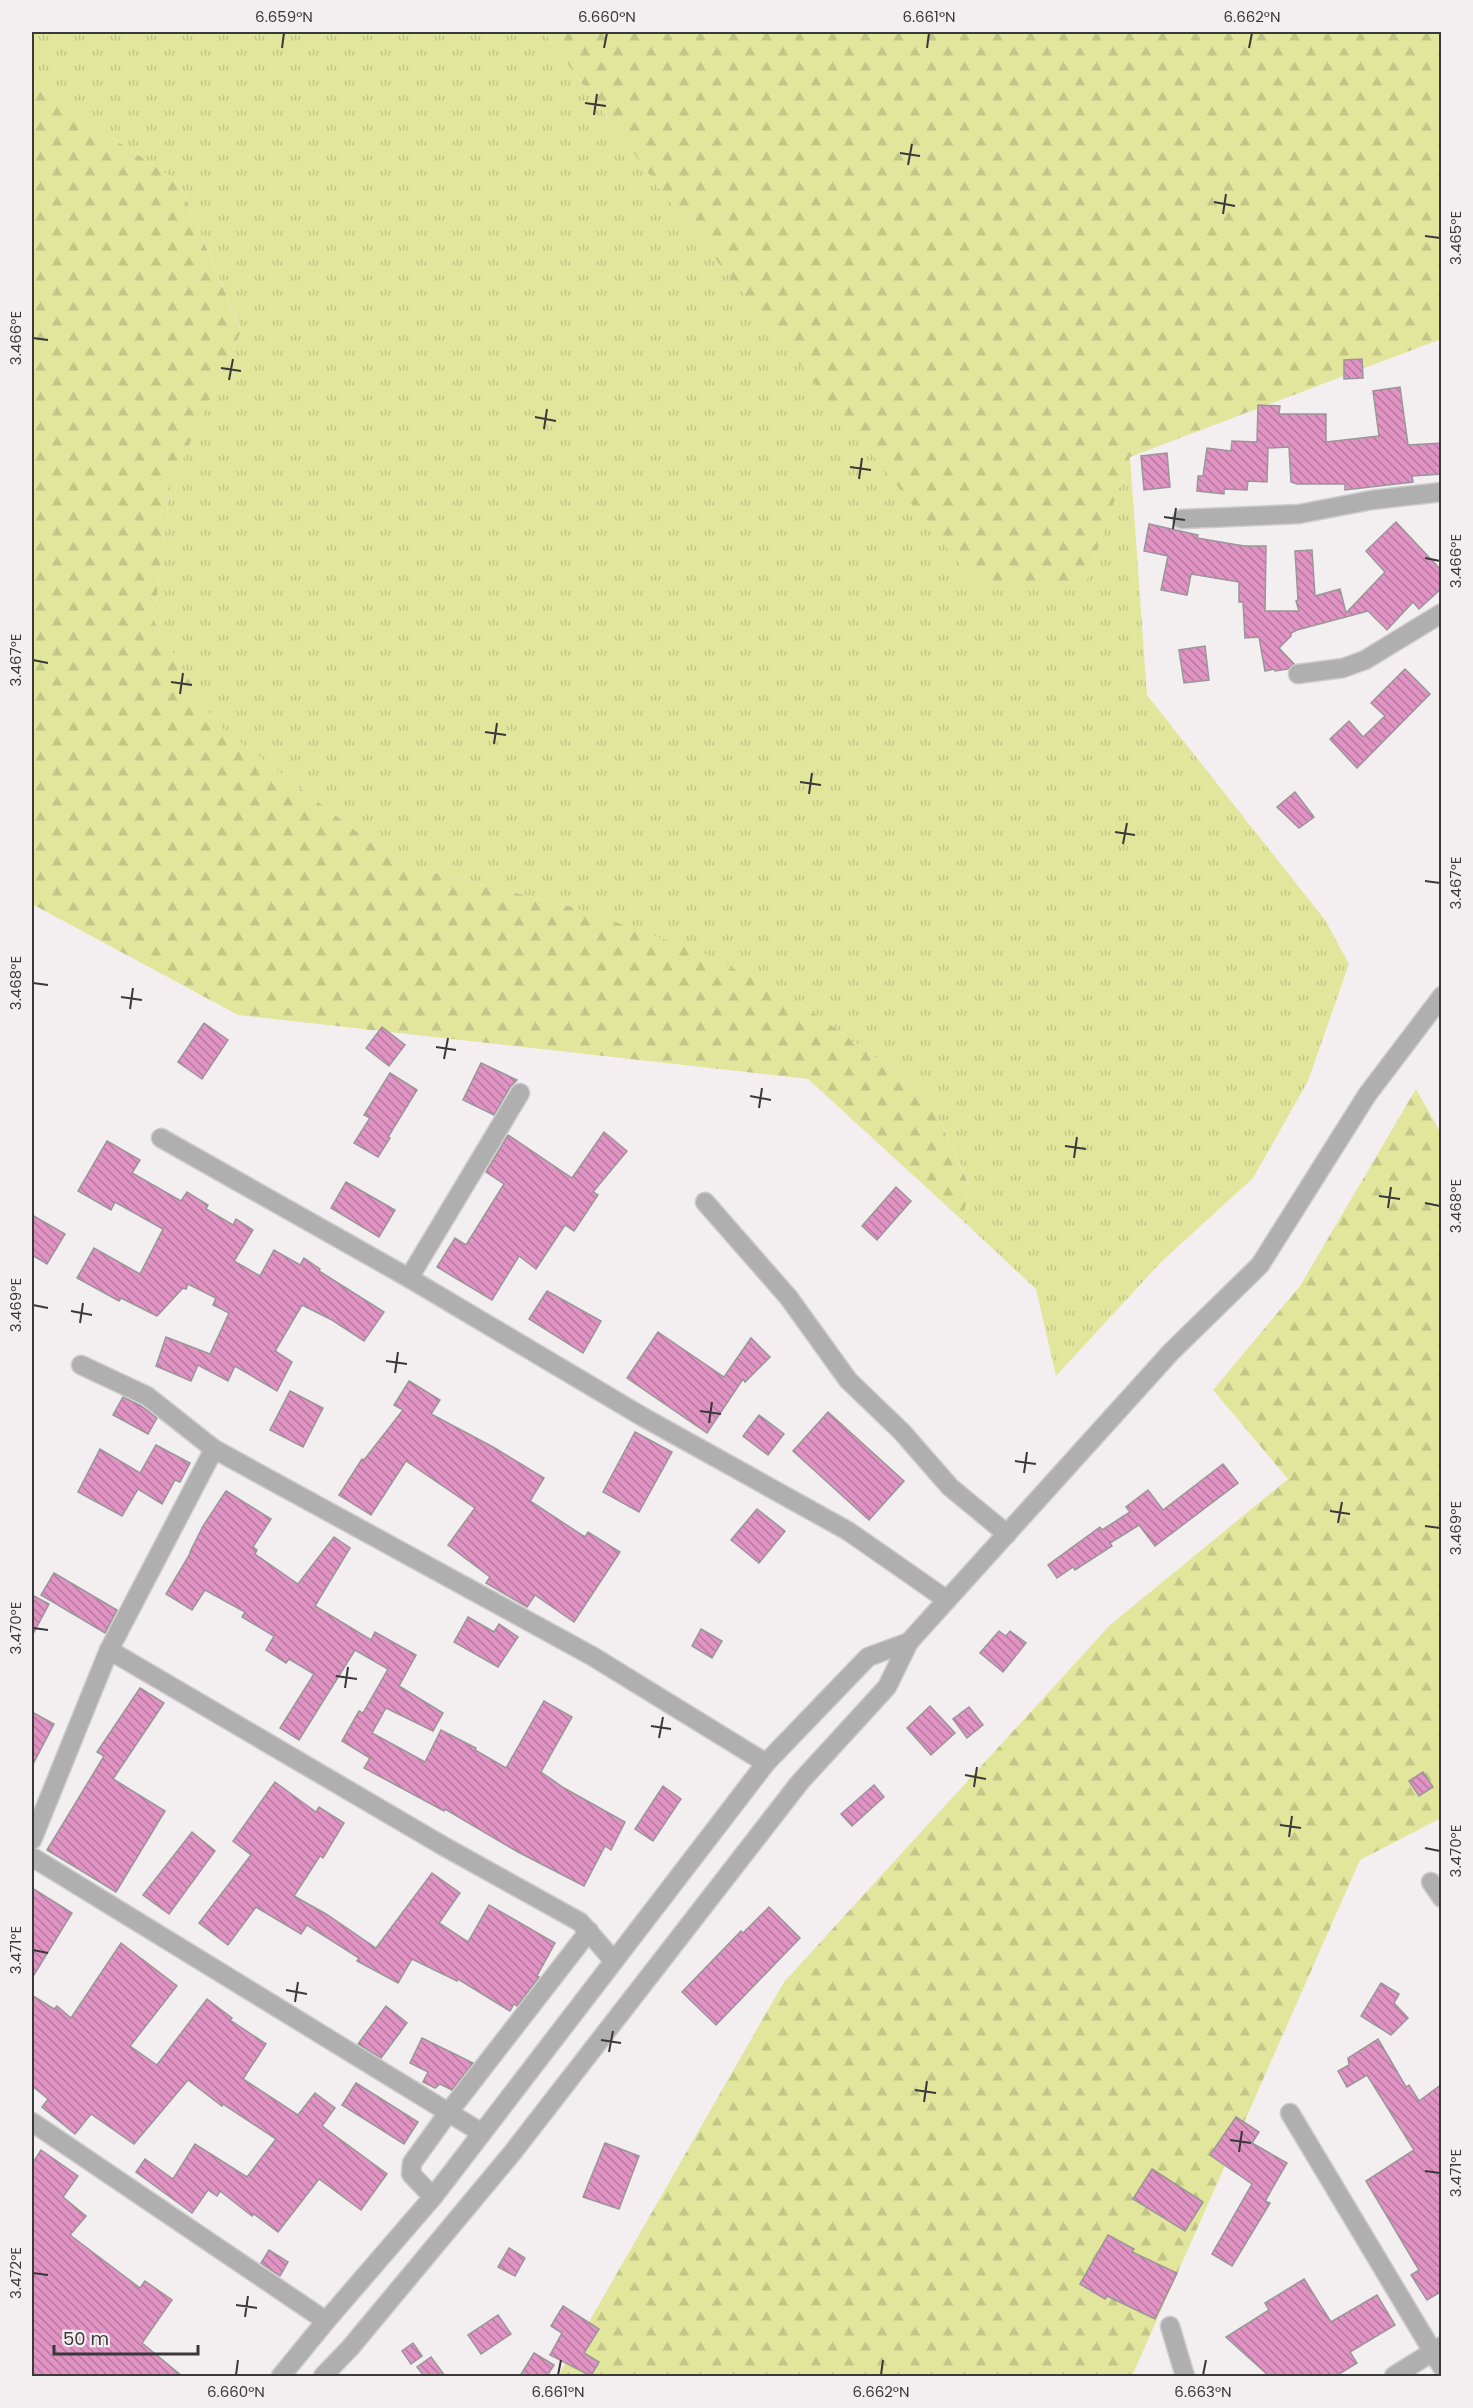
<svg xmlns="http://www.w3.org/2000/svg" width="1473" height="2408" font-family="Poppins,sans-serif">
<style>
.grass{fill:url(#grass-tufts)}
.forest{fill:url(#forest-firs)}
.building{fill:url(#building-back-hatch);stroke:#999698;stroke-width:1.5}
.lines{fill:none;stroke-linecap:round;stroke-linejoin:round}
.minor-casing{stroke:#cecbcc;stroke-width:21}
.minor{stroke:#b0afaf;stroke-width:18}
.ticks{fill:none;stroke:#3a3939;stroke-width:2}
.neatline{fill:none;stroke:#3a3939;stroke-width:2}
.ticks-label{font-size:15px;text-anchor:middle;fill:#3a3939}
</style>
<defs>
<pattern id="grass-tufts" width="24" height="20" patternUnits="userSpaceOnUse" patternTransform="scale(1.5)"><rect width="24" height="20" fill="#e1e69c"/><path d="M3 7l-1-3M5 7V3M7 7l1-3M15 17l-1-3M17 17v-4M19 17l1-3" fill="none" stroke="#c2c687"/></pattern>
<pattern id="forest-firs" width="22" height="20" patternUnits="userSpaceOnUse" patternTransform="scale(1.5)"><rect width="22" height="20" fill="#e1e69c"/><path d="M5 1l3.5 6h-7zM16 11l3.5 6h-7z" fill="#c2c687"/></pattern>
<pattern id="building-back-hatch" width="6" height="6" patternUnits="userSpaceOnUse" patternTransform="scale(1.5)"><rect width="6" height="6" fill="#e193c4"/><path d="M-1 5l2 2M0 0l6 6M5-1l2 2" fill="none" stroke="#b779a0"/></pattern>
</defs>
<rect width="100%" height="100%" fill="#f3eff1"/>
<polygon class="grass" points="32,32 544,32 669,201 1086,582 1130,457 1147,695 1325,920 1349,964 1308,1081 1253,1178 1161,1262 1056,1376 1036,1289 963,1221 969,1184 928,1095 804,1006 576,908 399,864 215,723 154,621 170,487 241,330 179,182 32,85"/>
<g class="forest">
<polygon points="544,32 1441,32 1441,339 1130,457 1086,582 975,583 669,201"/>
<polygon points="32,85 179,182 241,331 170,487 154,621 215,723 399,864 576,908 706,954 804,1006 928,1095 969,1185 963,1221 808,1079 238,1015 32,904"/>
<polygon points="1416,1089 1442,1135 1441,1818 1360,1860 1132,2376 558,2376 784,1982 1110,1625 1288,1479 1213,1390 1300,1286"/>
</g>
<g class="building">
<polygon points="1362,359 1363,378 1344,379 1344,360"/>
<polygon points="1400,387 1408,445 1442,443 1442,474 1412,476 1413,482 1345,490 1345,484 1297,484 1291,482 1289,447 1268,448 1267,482 1248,481 1247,490 1224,489 1224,494 1197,491 1198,476 1203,476 1207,448 1231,451 1232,441 1257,442 1258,405 1280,406 1279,414 1326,414 1326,442 1379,436 1373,391"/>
<polygon points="1167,453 1170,487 1144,490 1141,456"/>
<polygon points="1396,522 1442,571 1442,588 1419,609 1413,602 1387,630 1368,611 1297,630 1291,633 1291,636 1279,648 1294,664 1288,669 1275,671 1274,669 1265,671 1259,637 1245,638 1243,602 1239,602 1239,582 1191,574 1187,595 1161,590 1168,556 1144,551 1149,524 1198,535 1197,538 1244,546 1266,546 1265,611 1299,611 1296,601 1298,600 1295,551 1312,550 1315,596 1340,589 1346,613 1385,572 1366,551"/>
<polygon points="1205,646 1209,680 1184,683 1179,650"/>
<polygon points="1405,669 1430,694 1357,768 1330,739 1349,721 1363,737 1385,716 1371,703"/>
<polygon points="1295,792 1314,817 1299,828 1277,807"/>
<polygon points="204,1023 228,1040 202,1079 178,1062"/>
<polygon points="382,1027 405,1045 389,1066 366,1048"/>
<polygon points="481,1063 517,1080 510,1087 494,1115 463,1100"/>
<polygon points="390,1073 417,1090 388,1137 390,1138 378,1157 354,1143 370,1118 364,1115"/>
<polygon points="604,1132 627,1151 593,1192 598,1195 574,1231 565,1225 536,1269 519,1256 492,1300 437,1267 455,1238 466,1245 504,1184 486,1172 508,1135 572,1178"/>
<polygon points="107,1141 140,1160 132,1173 181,1201 187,1192 208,1205 206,1209 233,1225 236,1219 253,1230 234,1261 260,1276 274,1250 300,1265 304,1258 320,1269 319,1271 384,1312 364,1341 332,1320 302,1305 275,1351 292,1362 277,1391 235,1366 228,1381 198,1365 191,1381 156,1366 166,1337 210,1354 229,1313 213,1305 216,1298 188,1284 186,1289 183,1288 157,1316 121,1298 119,1301 77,1278 94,1248 140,1274 163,1229 115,1202 111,1210 78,1191"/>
<polygon points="346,1182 395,1210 379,1237 331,1208"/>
<polygon points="896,1187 911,1201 877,1240 862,1226"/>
<polygon points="32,1215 65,1234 47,1264 32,1255"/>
<polygon points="547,1291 601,1321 583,1353 529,1319"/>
<polygon points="658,1332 724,1377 751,1338 770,1357 745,1382 743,1379 707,1433 627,1378"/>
<polygon points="409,1381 440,1400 431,1414 493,1447 544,1478 530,1501 585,1537 588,1532 620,1552 574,1622 535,1595 527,1607 486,1583 490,1577 448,1545 475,1508 406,1461 371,1515 339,1495 362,1459 364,1460 403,1410 394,1405"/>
<polygon points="290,1391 323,1408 303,1447 270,1430"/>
<polygon points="123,1397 141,1406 157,1418 148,1434 113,1415"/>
<polygon points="828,1412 904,1481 869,1520 793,1451"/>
<polygon points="759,1415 784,1434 768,1455 743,1436"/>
<polygon points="635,1432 672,1452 639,1512 603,1492"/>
<polygon points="156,1445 190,1463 180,1482 175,1480 162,1504 138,1489 122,1516 78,1492 100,1449 140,1473"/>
<polygon points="1223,1464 1238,1483 1155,1546 1139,1525 1110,1543 1112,1546 1075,1570 1073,1567 1057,1578 1048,1565 1100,1527 1102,1530 1130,1512 1126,1507 1148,1490 1163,1510"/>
<polygon points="226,1491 271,1519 253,1547 257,1550 255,1554 298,1584 334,1537 350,1548 315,1606 371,1640 375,1632 416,1655 399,1686 443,1713 433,1731 386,1708 372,1733 425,1762 441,1730 476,1748 475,1750 506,1768 544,1701 572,1717 541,1772 564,1788 625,1822 611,1850 605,1846 584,1886 518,1852 445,1809 444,1811 364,1768 370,1758 342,1741 359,1711 363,1713 388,1669 355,1650 299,1740 280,1728 314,1674 289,1659 286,1663 266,1650 274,1636 242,1617 245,1612 205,1590 192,1610 166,1594 191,1552 190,1552 203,1526"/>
<polygon points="757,1509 785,1531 759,1563 731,1540"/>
<polygon points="54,1573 117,1610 105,1633 41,1595"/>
<polygon points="32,1595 49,1604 32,1636"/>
<polygon points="468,1617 494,1632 499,1624 518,1637 498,1667 454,1642"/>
<polygon points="701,1629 722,1641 712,1658 692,1646"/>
<polygon points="999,1631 1006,1636 1010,1631 1026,1643 1003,1672 980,1653"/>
<polygon points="140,1688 164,1703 113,1779 165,1811 116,1892 47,1850 104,1756 97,1752"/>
<polygon points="930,1706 955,1733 931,1755 907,1728"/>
<polygon points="969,1707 983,1725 967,1738 953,1719"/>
<polygon points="32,1712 54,1724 32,1766"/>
<polygon points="1423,1772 1433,1787 1419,1796 1409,1781"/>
<polygon points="275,1782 316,1812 319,1807 344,1823 323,1858 320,1856 294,1896 326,1914 376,1948 432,1873 460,1893 439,1923 468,1942 489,1905 555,1943 537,1976 539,1977 517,2006 514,2004 510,2011 458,1979 457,1981 412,1959 398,1983 357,1961 359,1958 307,1925 301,1934 256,1907 228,1945 199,1923 251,1855 233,1841"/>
<polygon points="874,1785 884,1797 852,1826 841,1814"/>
<polygon points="663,1786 681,1799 653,1841 635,1829"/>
<polygon points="192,1832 215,1851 169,1914 143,1895"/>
<polygon points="32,1888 72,1913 32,1978"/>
<polygon points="769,1907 800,1938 716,2025 682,1992 741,1931 743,1933"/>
<polygon points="121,1943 177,1986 130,2046 157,2065 207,1999 232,2018 230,2020 266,2044 243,2079 298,2115 315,2093 335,2108 322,2126 387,2174 361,2210 319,2179 278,2232 254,2214 252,2216 220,2191 217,2196 208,2190 192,2213 136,2172 145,2159 173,2179 195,2144 247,2177 276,2139 223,2104 222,2106 188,2080 134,2144 91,2114 75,2134 42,2107 48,2099 32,2086 32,1995 54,2009 57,2006 71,2018"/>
<polygon points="1381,1983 1399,1994 1394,2003 1408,2018 1391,2035 1361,2016"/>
<polygon points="386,2006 407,2023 381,2058 358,2044"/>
<polygon points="422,2038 473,2063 452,2090 440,2084 435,2088 423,2082 428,2072 410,2063"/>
<polygon points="1378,2039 1406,2087 1409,2085 1419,2101 1442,2084 1442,2291 1427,2300 1411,2275 1419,2270 1366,2181 1414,2150 1367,2075 1347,2087 1338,2071 1349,2065 1348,2058"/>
<polygon points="356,2083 418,2122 404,2144 342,2105"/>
<polygon points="1236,2117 1259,2132 1252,2143 1287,2163 1265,2201 1270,2203 1232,2266 1212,2254 1252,2184 1210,2155"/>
<polygon points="605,2143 639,2156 619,2209 583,2197"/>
<polygon points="41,2150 78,2176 63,2197 86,2216 70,2235 140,2288 145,2281 172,2300 142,2343 182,2376 38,2376 32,2371 32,2164"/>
<polygon points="1152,2169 1203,2202 1185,2231 1133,2199"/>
<polygon points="1108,2235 1134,2249 1132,2252 1177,2273 1155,2319 1107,2296 1105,2299 1080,2284"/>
<polygon points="509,2248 525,2258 515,2276 498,2267"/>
<polygon points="269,2250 288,2262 280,2276 261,2263"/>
<polygon points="1304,2279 1331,2322 1377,2295 1395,2325 1350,2352 1357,2363 1336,2376 1269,2376 1226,2337 1269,2310 1265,2303"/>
<polygon points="563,2306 599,2329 584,2353 599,2362 591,2376 550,2355 562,2333 551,2326"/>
<polygon points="498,2315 511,2334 481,2354 468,2335"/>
<polygon points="413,2343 422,2356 411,2364 402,2351"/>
<polygon points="534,2353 554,2365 547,2376 520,2376"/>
<polygon points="431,2357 445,2376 424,2376 417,2367"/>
</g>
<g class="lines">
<g class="minor-casing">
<g id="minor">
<polyline points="1182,519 1299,514 1372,500 1442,492"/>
<polyline points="1298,674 1343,668 1365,660 1442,613"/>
<polyline points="161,1138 409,1278 643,1417 848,1531 947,1600"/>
<polyline points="705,1202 789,1298 848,1380 902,1432 950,1487 1007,1534"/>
<polyline points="409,1278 520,1093"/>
<polyline points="81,1365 147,1396 214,1449 592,1656 766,1763"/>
<polyline points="109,1650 445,1847 580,1922 614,1961"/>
<polyline points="32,1840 109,1650 214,1449"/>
<polyline points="32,1857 482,2133"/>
<polyline points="1431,1882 1442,1898"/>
<polyline points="1290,2113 1442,2367"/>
<polyline points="32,2122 326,2321"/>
<polyline points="433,2197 411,2174 412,2163 448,2113 589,1931"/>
<polyline points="1170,2326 1185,2376"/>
<polyline points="281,2376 326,2321 433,2197 766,1763 868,1657 909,1642"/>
<polyline points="323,2376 350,2348 513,2152 800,1782 887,1687 909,1642 1171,1352 1260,1265 1367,1095 1442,996"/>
<polyline points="1394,2376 1442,2346"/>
</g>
</g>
<use href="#minor" class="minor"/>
</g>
<path class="ticks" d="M282,48L284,33M604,48L607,33M927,48L929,33M1249,48L1252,33M585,103L606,106M594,115L597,94M900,153L920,156M908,165L912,144M1214,202L1235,206M1223,214L1226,194M1425,236L1440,238M33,338L48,340M221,368L241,371M229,380L233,359M535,417L556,421M544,429L547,409M850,467L871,470M859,479L862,458M1164,517L1185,520M1173,529L1176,508M1425,558L1440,561M33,660L48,663M171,682L192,685M180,694L183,673M485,732L506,735M494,744L497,723M800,782L821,785M809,794L812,773M1115,832L1135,835M1123,844L1127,823M1425,881L1440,883M33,983L48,985M121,997L142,1000M130,1009L133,988M436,1047L456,1050M444,1059L448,1038M750,1096L771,1100M759,1108L762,1088M1065,1146L1086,1149M1074,1158L1077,1137M1379,1196L1400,1199M1425,1203L1440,1206M1388,1208L1391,1187M33,1305L48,1308M71,1311L92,1315M80,1323L83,1303M386,1361L407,1364M395,1373L398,1352M700,1411L721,1414M709,1423L712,1402M1015,1461L1036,1464M1024,1473L1027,1452M1330,1511L1350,1514M1338,1523L1342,1502M1425,1526L1440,1528M33,1628L48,1630M336,1676L357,1679M345,1688L348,1667M651,1726L671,1729M659,1738L663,1717M965,1775L986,1779M974,1787L977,1767M1280,1825L1301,1828M1289,1837L1292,1816M1425,1848L1440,1851M33,1950L48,1953M286,1990L307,1994M295,2002L298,1982M601,2040L621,2043M609,2052L613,2031M915,2090L936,2093M924,2102L927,2081M1230,2140L1251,2143M1239,2152L1242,2131M1425,2171L1440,2173M33,2273L48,2275M236,2305L257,2308M245,2317L248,2296M236,2375L238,2360M558,2375L561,2360M881,2375L883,2360M1203,2375L1206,2360"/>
<rect width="1473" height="2408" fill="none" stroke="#f3eff1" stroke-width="66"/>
<path d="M54 2345v9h144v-9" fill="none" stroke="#3a3939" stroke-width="3"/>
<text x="63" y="2345" font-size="18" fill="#3a3939" stroke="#f3eff1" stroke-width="4.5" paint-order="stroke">50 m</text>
<rect x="33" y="33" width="1407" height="2342" class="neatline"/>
<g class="ticks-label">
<text x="284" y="22">6.659°N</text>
<text x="607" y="22">6.660°N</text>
<text x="929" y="22">6.661°N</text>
<text x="1252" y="22">6.662°N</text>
<text transform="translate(1456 238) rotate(-90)" y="5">3.465°E</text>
<text transform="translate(16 338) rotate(-90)" y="5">3.466°E</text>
<text transform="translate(1456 561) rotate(-90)" y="5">3.466°E</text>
<text transform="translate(16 660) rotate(-90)" y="5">3.467°E</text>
<text transform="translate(1456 883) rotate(-90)" y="5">3.467°E</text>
<text transform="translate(16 983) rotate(-90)" y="5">3.468°E</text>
<text transform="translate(1456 1206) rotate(-90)" y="5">3.468°E</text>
<text transform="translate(16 1305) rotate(-90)" y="5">3.469°E</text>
<text transform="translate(1456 1528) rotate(-90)" y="5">3.469°E</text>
<text transform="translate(16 1628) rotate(-90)" y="5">3.470°E</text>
<text transform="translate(1456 1851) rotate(-90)" y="5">3.470°E</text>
<text transform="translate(16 1950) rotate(-90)" y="5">3.471°E</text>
<text transform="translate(1456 2173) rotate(-90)" y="5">3.471°E</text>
<text transform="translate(16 2273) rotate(-90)" y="5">3.472°E</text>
<text x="236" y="2397">6.660°N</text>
<text x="558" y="2397">6.661°N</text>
<text x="881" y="2397">6.662°N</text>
<text x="1203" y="2397">6.663°N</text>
</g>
</svg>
